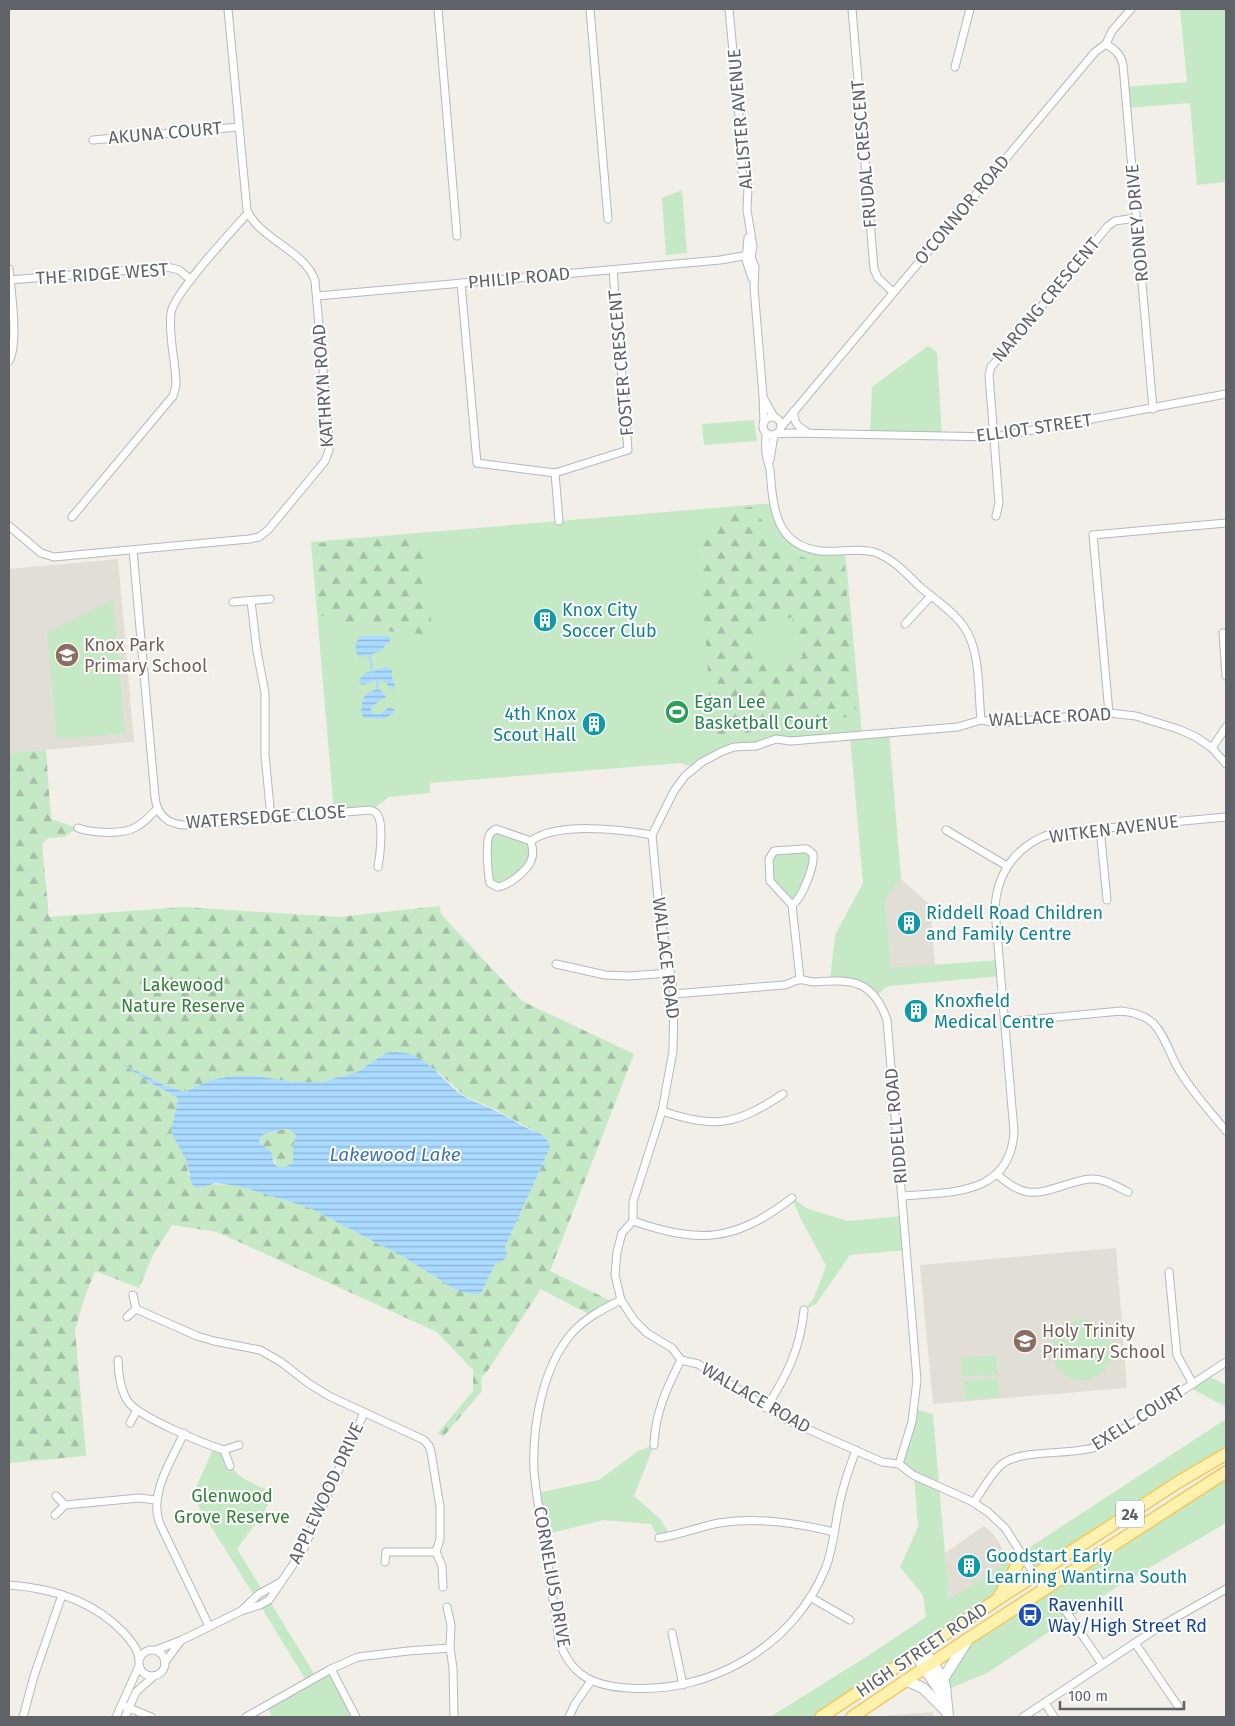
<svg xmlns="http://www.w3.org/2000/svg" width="1235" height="1726" font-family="'Fira Sans',sans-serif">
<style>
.education{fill:#e1ded6}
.green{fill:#c5e8c5}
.forest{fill:url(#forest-firs);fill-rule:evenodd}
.water{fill:url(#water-rules);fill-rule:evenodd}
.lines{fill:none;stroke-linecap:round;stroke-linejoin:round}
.stream{stroke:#aadaff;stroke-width:2.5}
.minor-casing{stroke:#b5b8bc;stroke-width:9}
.secondary-casing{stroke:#b6babf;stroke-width:12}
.primary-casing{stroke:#f2c960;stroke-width:14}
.minor{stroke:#fff;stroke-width:7}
.secondary{stroke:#fff;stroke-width:10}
.primary{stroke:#fff2af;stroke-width:11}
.labels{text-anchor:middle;stroke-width:4;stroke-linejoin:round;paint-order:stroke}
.shield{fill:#fff;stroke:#8f9295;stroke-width:1}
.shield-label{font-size:16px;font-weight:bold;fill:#5f6368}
.street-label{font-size:18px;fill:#5f6368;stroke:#fff}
.culture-label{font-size:18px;fill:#0d838f;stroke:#fff;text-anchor:start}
.education-label{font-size:18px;fill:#785e54;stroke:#fff;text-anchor:start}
.leisure-label{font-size:18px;fill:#27864d;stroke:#fff;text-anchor:start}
.park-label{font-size:18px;fill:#348238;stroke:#fff}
.transit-label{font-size:18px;fill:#164399;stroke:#fff;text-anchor:start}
.water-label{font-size:19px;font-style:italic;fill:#4174aa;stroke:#fff}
</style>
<defs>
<pattern id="forest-firs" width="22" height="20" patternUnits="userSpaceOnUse" patternTransform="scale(1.25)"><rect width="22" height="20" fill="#c5e8c5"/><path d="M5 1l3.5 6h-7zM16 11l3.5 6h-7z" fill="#a3c0a4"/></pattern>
<pattern id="water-rules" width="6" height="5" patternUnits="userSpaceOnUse" patternTransform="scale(1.25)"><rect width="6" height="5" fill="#aadaff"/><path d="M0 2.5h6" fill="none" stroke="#8eb4d2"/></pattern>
</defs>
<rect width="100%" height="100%" fill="#f1efe8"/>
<g class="education">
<polygon points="118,559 134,742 9,753 9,569"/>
<polygon points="901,879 930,905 935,965 891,969 885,900"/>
<polygon points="1116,1248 1127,1388 933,1404 920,1265"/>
<polygon points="984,1526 994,1535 1010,1561 949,1601 945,1553"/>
<polygon points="933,1712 933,1717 878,1717 881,1716"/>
</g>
<g class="green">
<polygon points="1180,9 1226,9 1226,182 1197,185 1190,103 1126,108 1125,87 1187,82"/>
<polygon points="682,190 687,253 666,255 662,198"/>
<polygon points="928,346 937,352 942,436 870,435 872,387"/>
<polygon points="754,420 757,441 704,445 702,424"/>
<polygon points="773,503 777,519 803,546 845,550 862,734 889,732 901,879 885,900 891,968 999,960 1001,976 890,986 885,988 875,997 864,987 830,981 835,935 863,883 850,736 734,747 694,768 681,763 430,783 430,793 389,797 372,810 334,812 311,542"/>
<polygon points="113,600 125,734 57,739 47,633"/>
<polygon points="493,830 527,839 532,860 504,886 490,883 491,832"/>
<polygon points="807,849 813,862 792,905 769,876 771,853"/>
<polygon points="792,1198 808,1209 848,1221 903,1216 907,1250 850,1255 816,1304 804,1310 814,1298 826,1266 800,1217"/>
<circle cx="1082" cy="1350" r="30"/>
<polygon points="996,1356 997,1374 963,1377 961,1358"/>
<polygon points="1206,1375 1226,1385 1226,1407 1189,1387"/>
<polygon points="998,1378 999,1397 965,1400 963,1381"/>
<polygon points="915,1409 933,1414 949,1600 1226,1419 1226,1454 1036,1575 1023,1555 998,1599 821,1717 770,1717 866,1657 926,1617 923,1595 900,1567 918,1527 914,1475 902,1465"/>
<polygon points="654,1445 634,1496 660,1519 671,1536 659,1538 651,1524 604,1520 543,1535 537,1493 599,1480 638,1451"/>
<path d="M214,1447L224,1450C235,1480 246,1480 274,1493L264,1512L237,1549L263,1591L255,1597L200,1509L194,1492Z"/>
<polygon points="1226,1472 1226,1523 1120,1585 987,1673 946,1690 950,1668 969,1638"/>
<polygon points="269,1600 316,1677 331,1669 356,1717 272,1717 267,1705 307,1682 260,1605"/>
</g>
<g class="forest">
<path d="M752,507L774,537L791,552L817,563L844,561L857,716L781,725L710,741C711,674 703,607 696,540L718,529L708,511ZM792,617L797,641L803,657L767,667L756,658L749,647L751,637L756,630Z"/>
<polygon points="416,536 427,553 421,590 431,612 431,635 377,630 319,615 315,550 319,543"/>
<path d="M46,750L51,819L78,828L64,837L48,838L42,844L49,917L184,907L339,917L440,906L441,914L522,1001L634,1054L550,1271L615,1303L592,1316L541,1289L486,1373L481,1378L482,1391L443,1437L438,1433L473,1391V1370L437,1332L217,1232L172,1225L153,1255L139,1288L95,1271L85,1296L75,1330L86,1456L9,1463V753ZM399,1052L418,1058L438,1072L466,1097L494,1109L542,1135L550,1148L505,1247L507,1253L495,1264L482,1292L479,1294H470L454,1289L407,1259L310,1208L245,1188L230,1185L210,1184L199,1188L188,1174L187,1159L174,1138L173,1119L178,1104L177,1097L151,1083L126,1066L179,1092L188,1091L210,1080L232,1076H255L295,1082H322L357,1072L386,1053Z"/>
<path d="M284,1129H288L296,1135L293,1148V1162C277,1177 276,1160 270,1153C267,1149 262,1146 259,1141L264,1134Z"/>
</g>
<g class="water">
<polygon points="361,636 387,636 390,637 390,641 379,652 360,657 357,655 355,644"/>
<path d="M386,667L392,670V678L395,685L394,688L391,689C380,673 375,683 361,685L359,680L365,673Z"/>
<polygon points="378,689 382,691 386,697 372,706 371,711 375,714 382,713 389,707 394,709 395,712 384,719 364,718 361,712 363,698 369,692"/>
<path d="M393,1052C430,1050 444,1089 473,1101C491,1108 508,1117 525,1127C530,1130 537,1131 542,1135C547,1138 549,1142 550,1148L505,1247L507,1253L505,1259L495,1264L482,1292L479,1294H470L454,1289L407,1259L310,1208L245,1188L230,1185L216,1183L199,1188L194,1187L191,1181L186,1159L174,1138L171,1130L178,1101L177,1097L151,1083L121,1063L166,1086L185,1092L210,1080L232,1076H255L295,1082H322L357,1072L386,1053ZM284,1129H288L296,1135L293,1148V1162C288,1167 280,1170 275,1164C272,1161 273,1156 271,1152C268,1147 262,1147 259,1141L264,1134Z"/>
</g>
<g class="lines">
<g class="stream">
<polyline points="369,655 373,672"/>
<polyline points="377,680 378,689"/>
</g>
<g class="minor-casing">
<g id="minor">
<polyline points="438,9 457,236"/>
<polyline points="590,9 608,219"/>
<polyline points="729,9 742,148 741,169 748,187 747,210 753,247 751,257 755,267 754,288 763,396 764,423"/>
<polyline points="852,9 874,269 878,278 893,292"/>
<path d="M1106,44C1115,50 1121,54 1123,65L1153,409"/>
<polyline points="955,67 970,9"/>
<polyline points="93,140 238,127"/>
<polyline points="748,238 746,260 752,278"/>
<path d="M9,269C11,291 19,343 9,361"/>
<polyline points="10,280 167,267 179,270 191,280"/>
<polyline points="461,283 477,463 555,473 628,450 613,270"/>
<polyline points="317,296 720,260 743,256 751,257"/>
<polyline points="764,399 774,417"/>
<path d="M794,411C793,422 798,427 807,432"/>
<circle cx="772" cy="426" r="9"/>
<polyline points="781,427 1095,52 1106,44 1112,31 1131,9"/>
<path d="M766,433C766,439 765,445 766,452C766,458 769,464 770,470C773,507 775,546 821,551C839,553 856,547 874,552C892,558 906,573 919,586C934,599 953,611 964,627C981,651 978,692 981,720"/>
<polyline points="775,434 791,433 995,437 1226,394"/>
<polyline points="770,460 774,435"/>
<polyline points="555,473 559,521"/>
<polyline points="996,516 999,503 989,375 991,367 1108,226 1115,221 1136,218"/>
<path d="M72,517L173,396L176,385C176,362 168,336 171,313C173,294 232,231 248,213"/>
<path d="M9,526L41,553L54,557L249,539L259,537L268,530L325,461L329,450V437L315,281C307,252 258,238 247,210L228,9"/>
<path d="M133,550L155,797C157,815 168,825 186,825L370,810C373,811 375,811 377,814C384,823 380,856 378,867"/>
<polyline points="251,601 257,651 265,693 265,755 271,817"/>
<polyline points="233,602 270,599"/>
<polyline points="905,624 931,596"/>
<polyline points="1223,633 1226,676"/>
<polyline points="1109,713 1093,535 1226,523"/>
<polyline points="1212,748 1226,727"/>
<path d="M78,828C92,833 123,835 136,827C144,823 151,815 157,809"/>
<polyline points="1100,828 1107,900"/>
<path d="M496,829L531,841C532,847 534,852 532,858C529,870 509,885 498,887L490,883C488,875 485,841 490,834C492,831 493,831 496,829Z"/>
<polyline points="946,830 1007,866"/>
<path d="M531,841C557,822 620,829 652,835"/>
<path d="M803,849H807L813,854C815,865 802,899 792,905L770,881L769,859L774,851Z"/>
<polyline points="792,905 800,979"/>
<polyline points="556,964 605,975 628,976 670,973"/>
<path d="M674,994L784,985C790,984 794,980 799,980C804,979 809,982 815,982C852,979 873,980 887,1020L917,1380L912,1422L899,1464"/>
<path d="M1005,1022L1121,1011C1132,1012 1144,1015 1153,1023C1165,1035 1170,1055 1179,1070C1192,1092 1210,1111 1226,1131"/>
<path d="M662,1111C716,1129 736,1125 783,1094"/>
<path d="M997,1174C1026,1201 1038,1193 1072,1183C1079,1181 1085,1179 1091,1179C1104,1178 1117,1187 1128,1192"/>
<path d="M902,1196C950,1192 1011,1196 1014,1131L995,910C996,873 1017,844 1053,833L1226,817"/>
<path d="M633,1221C700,1244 734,1242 792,1198"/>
<polyline points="1169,1272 1177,1355 1193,1384"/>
<path d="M621,1300C603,1309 585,1318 571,1334C542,1369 532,1427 534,1471C536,1493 540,1516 544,1538C549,1572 554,1606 559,1640C570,1675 593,1686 628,1688C711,1694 794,1646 826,1567C834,1546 835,1523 840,1501C844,1483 850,1466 856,1450"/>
<polyline points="136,1309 197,1336 214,1341 260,1350 281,1362 308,1383 329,1396 424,1440 429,1446 431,1452 440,1507 440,1539 436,1552 442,1566 443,1587"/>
<polyline points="127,1317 136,1309 133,1295"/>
<path d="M118,1360C118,1373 121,1394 130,1404C143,1418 204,1444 224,1450"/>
<path d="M766,1408C787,1375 800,1350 804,1310"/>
<polyline points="130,1423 137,1410"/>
<path d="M184,1433C172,1460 148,1494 160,1524L209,1626"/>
<path d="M654,1445C655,1413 667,1387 681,1360"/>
<polyline points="230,1466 224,1450 239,1445"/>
<polyline points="56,1496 65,1505"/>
<path d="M974,1502C982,1491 990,1475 1001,1465C1021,1448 1070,1456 1096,1447L1226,1362"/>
<polyline points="55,1515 65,1505 139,1498 156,1500"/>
<path d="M659,1538C679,1535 699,1527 719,1523C759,1517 796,1523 834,1532"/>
<polyline points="385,1562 386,1552 436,1552"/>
<path d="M9,1585C51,1588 94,1601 124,1633C131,1641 138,1649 139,1659"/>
<polyline points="1044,1589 1005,1528 988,1512 971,1501 913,1475 899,1464 882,1462 787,1420 698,1364 681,1360 672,1348 647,1333 634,1320 621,1300 615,1275 617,1252 622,1233 633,1221 633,1202 662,1111 673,1051 674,994 659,909 652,835 674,791 685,776 702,762 723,751 734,747 756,746 776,739 791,741 958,727 981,720 997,723 1109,713 1136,716 1178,729 1196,737 1212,748 1226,764"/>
<polyline points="810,1597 850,1620"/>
<polyline points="1061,1604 1102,1664"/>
<polyline points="447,1607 451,1625 450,1648 453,1668 454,1717"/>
<polyline points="243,1609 259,1594 279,1583"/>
<polyline points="672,1633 683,1685"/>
<polyline points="1135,1643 1178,1706"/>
<circle cx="152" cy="1663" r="13"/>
<polyline points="156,1650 182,1640 241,1611 260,1605 269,1600 303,1550 364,1413"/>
<polyline points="165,1662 180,1642"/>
<polyline points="331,1669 356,1717"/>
<polyline points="1045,1703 1054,1717"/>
<polyline points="124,1706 151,1717"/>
<polyline points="23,1717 34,1676 62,1595"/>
<polyline points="116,1717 139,1666"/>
<polyline points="125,1717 136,1692 154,1676"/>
<polyline points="246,1717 331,1669 358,1657 408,1651 450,1648"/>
<polyline points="569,1717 575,1704 591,1681"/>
<polyline points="1023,1717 1159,1627 1226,1589"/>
</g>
</g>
<g class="secondary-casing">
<g id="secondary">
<polyline points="923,1649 943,1679 945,1686 948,1717"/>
<polyline points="915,1654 946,1700"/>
<polyline points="943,1679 967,1641"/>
<polyline points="905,1680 923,1688 947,1712"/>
</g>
</g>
<g class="primary-casing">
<g id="primary">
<polyline points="1000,1595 1023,1555"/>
<polyline points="821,1717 998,1599 1180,1481 1226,1454"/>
<polyline points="852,1717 969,1638 1226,1472"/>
</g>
</g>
<use href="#minor" class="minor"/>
<use href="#secondary" class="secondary"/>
<use href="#primary" class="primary"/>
</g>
<defs>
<g id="building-disc" transform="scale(1.25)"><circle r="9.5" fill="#0f9aa8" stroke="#fff"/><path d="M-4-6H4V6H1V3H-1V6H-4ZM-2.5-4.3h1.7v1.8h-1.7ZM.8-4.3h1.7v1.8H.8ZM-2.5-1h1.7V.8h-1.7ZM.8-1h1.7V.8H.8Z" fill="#fff"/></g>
<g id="school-disc" transform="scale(1.25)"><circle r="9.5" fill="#8d6e63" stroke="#fff"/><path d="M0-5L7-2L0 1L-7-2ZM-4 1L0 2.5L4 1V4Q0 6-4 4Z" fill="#fff"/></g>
<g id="stadium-disc" transform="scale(1.25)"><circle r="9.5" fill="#2e9e5b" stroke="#fff"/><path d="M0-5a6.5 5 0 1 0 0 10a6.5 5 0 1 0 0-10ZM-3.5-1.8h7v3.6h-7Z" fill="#fff"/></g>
<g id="bus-disc" transform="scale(1.25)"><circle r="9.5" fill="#1a4fb4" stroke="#fff"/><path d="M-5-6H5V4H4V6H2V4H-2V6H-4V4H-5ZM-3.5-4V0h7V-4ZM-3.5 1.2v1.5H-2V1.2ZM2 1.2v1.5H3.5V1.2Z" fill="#fff"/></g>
</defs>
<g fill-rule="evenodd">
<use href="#building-disc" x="545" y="620"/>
<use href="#school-disc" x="67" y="655"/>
<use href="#stadium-disc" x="677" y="712"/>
<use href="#building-disc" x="594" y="724"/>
<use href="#building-disc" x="909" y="923"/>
<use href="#building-disc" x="916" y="1011"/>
<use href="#school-disc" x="1025" y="1341"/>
<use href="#building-disc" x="969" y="1566"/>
<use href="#bus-disc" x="1030" y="1615"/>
</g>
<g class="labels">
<rect class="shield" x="1116" y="1500.5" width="28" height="27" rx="4"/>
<g class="shield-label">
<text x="1130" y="1520">24</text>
</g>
<g class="street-label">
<text transform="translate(740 119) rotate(-95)" y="6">ALLISTER AVENUE</text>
<text transform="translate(165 133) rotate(-5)" y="6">AKUNA COURT</text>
<text transform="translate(864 154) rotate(-95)" y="6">FRUDAL CRESCENT</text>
<text transform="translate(962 210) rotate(-50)" y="6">O'CONNOR ROAD</text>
<text transform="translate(1137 223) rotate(-95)" y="6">RODNEY DRIVE</text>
<text transform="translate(102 274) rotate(-4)" y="6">THE RIDGE WEST</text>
<text transform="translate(519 278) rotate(-5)" y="6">PHILIP ROAD</text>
<text transform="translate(1046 300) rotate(-50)" y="6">NARONG CRESCENT</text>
<text transform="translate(621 363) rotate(-95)" y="6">FOSTER CRESCENT</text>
<text transform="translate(323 386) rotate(-94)" y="6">KATHRYN ROAD</text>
<text transform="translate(1034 428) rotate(-8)" y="6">ELLIOT STREET</text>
<text transform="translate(1050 717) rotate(-3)" y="6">WALLACE ROAD</text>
<text transform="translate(266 817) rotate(-4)" y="6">WATERSEDGE CLOSE</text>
<text transform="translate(1114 829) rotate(-7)" y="6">WITKEN AVENUE</text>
<text transform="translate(666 958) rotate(83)" y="6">WALLACE ROAD</text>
<text transform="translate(896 1126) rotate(-95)" y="6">RIDDELL ROAD</text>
<text transform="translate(756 1398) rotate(30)" y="6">WALLACE ROAD</text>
<text transform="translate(1138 1418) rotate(-32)" y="6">EXELL COURT</text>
<text transform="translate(326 1493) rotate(-65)" y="6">APPLEWOOD DRIVE</text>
<text transform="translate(552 1577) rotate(80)" y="6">CORNELIUS DRIVE</text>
<text transform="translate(922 1650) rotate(-34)" y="6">HIGH STREET ROAD</text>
</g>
<g class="culture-label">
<text x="562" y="616">Knox City<tspan x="562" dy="21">Soccer Club</tspan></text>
<text x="576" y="720" text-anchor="end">4th Knox<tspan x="576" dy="21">Scout Hall</tspan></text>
<text x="926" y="919">Riddell Road Children<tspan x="926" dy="21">and Family Centre</tspan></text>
<text x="934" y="1007">Knoxfield<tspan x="934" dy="21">Medical Centre</tspan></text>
<text x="986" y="1562">Goodstart Early<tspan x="986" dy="21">Learning Wantirna South</tspan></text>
</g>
<g class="education-label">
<text x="84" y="651">Knox Park<tspan x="84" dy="21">Primary School</tspan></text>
<text x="1042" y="1337">Holy Trinity<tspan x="1042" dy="21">Primary School</tspan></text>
</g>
<g class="leisure-label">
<text x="694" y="708">Egan Lee<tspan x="694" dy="21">Basketball Court</tspan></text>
</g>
<g class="park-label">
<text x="183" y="991">Lakewood<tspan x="183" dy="21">Nature Reserve</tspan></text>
<text x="232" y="1502">Glenwood<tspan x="232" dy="21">Grove Reserve</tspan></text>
</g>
<g class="transit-label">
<text x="1048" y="1611">Ravenhill<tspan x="1048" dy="21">Way/High Street Rd</tspan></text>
</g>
<g class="water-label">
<text x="395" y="1161">Lakewood Lake</text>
</g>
</g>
<rect width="1235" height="1726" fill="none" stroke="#5f6368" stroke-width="20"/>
<path d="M1060 1701v8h124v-8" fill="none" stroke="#5f6368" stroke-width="2.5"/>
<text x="1068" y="1701" font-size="15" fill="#5f6368" stroke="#ffffff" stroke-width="4" paint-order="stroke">100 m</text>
</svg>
